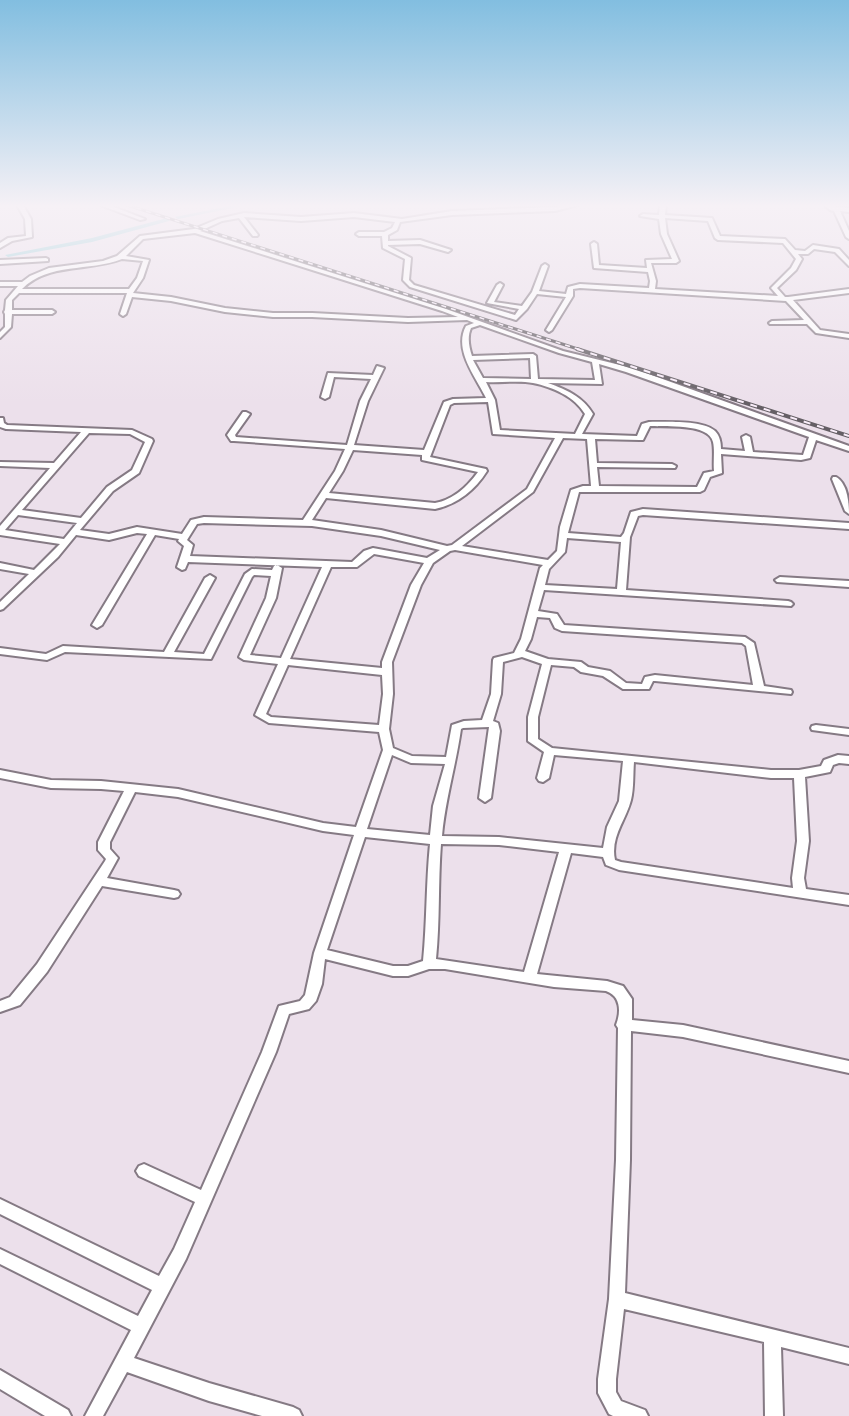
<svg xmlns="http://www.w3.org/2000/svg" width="849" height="1416" font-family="Bitter,serif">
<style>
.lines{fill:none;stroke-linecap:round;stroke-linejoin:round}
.canal{fill:#8accd5;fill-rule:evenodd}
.minor-casing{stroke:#857a84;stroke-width:4}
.minor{fill:#fff;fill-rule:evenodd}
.rail-far1-casing{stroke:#655f65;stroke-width:3}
.rail-casing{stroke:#655f65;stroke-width:4}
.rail-far1{stroke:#f9edf9;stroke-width:1.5;stroke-dasharray:5;stroke-linecap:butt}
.rail{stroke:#f9edf9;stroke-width:2;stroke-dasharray:7;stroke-linecap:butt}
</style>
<rect width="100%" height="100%" fill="#ece0eb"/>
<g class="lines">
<g class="canal">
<polygon points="234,205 248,205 178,219 175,217"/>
<polygon points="167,218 170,220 169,221 92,242 8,257 5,255 92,238"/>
</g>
<g class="minor-casing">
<g id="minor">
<polygon points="17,205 23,205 31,219 32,237 12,241 0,248 0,243 8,238 26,236 25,219"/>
<polygon points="100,205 109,205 145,219 140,220"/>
<path d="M565,205H578L555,211L452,215L400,222L397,230L388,235V241L420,240L451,250L448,252L420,244L388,245V246L411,258L409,280L414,285L515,315L519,309L487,303L497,285L500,283L503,285L494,302L522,306L532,292L542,266L545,264L548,266L539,291L566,294L568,287L580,284L649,288L650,281L648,272L594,268L591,244L594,242L597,244L599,265L647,268L646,260L672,259L661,234L659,219L640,216L643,214L659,215L660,205H666L665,215L712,218L720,236L785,239L795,250L805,251L813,245L839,249L849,260V266L835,252L814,249L808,254H798L802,259L796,270L777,288L785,297H788L849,289V293L793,300L820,330L849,334V338L816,333L807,324H770L769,323L772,321L804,320L786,301L580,288L573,289V296L552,330L549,332L546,330L566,297L537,294L527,309L516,320L410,287L403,280L405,259L383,248L382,236H359L356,234L359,232H384L392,228L395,222L354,217L301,221L244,217L258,235L257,236H253L239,218L222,221L200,231L446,309L563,351L632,368L849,446V451L816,440L810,458L801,460L721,454L722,473L710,477L704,490L700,492H579L568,533L621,537L624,533L631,512L643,509L849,523V529L643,515L638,516L630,537L626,590L788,601L791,602L793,604L791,606L544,590L538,611L557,614L564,625L745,637L754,643L764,686L791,690L792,692L791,694L655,681H653L649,689H623L603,676L581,672L574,667L551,665L538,717V739L552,748L771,770H799L821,766L824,760L838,755L849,756V764L839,763L833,765L830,772L805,777L809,841L804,878L806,889L849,895V905L619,870L606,865L603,857L571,853L537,974L607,981L623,986L632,999V1020L683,1025L849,1061V1073L683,1037L631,1031L630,1160L625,1293L849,1348V1364L781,1347L783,1416H765L764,1342L624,1309L616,1379V1392L621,1401L645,1410L648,1416H613L609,1414L598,1393V1379L609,1299L616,1160L618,1028L616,1025C621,1012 621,996 606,991L554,987L445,969H429L408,976H393L325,959L322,984L316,1001L309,1009L289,1014L276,1052L186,1259L134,1358L209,1383L293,1407L299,1410L302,1416H262L209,1401L127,1372L103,1416H85L131,1330L0,1264V1249L138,1316L152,1290L0,1214V1199L159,1276L174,1249L195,1202L139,1176L136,1171L139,1166L144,1164L201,1190L262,1052L279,1006L300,1001L305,995L314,953L354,835L323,831L178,797L135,792L110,842V849L118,858L107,878L174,890L178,891L180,894L178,897L174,898L102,886L47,972L20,1005L0,1012V1001L10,997L37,964L105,861L106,859L98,850V842L124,791L101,789L51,788L0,778V770L51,780L101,781L178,789L323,823L356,827L383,750L379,732L269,723L255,715L278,664L244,660L239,657L266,598L271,576L254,575L252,577L211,659L65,652L47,660L0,654V648L46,654L63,646L164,652L205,578L210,575L215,578L174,652L204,654L245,574L252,569L272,570L274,566L277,565L282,568L276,598L250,655L281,658L322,567L188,562L185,569L182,570L177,567L184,546L178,541L179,539L155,535L102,625L97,628L92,625L147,534L137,533L109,540L76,535L58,557L3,609L0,610V602L29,574L0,569V563L34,570L60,544L0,535V526L50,468L0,466V462L54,463L81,432L6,429L0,427V418H3L4,423L7,425L132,430L152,439L153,441L139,473L113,491L80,530L109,534L137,527L182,534L191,520L204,517L303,520L335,471L345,449L234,441H231L227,435L243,412H246L250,414L235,435L236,437L347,445L360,401L371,379L334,377L329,397L325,399L321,397L328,373L373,375L377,366L384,368L368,401L354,445L424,450L444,402L453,399L486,398C476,377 453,350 466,326L474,323L467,320L408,322L312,317H273L225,312L171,301L132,297L126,314L123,316L120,314L127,293H19L12,300V310H52L55,312L52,314H12L11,327L0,338V332L5,327V314L4,312L5,310L6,300L18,286H0V282H22L30,276L49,268L103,261L117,256L140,236L194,229L218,219L244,213L301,217L354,213L402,219L452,211L555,207ZM665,218L708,221L715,238L718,240L783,243L796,259L791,268L771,288L778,296L655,289L656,281L651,263H676L679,261L667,234ZM195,233L442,311L458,317L408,318L312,313H273L225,308L171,297L133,293L143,278L149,260L126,256L143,239ZM122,259L143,261L137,278L129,289H22C49,262 89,272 122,259ZM480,325L559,353L592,362L595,380L538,379L536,356L533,354L472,356C469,347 467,337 471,328ZM530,358L531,379L483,378L473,360ZM599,364L626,372L809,437L803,455L753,452L750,437L746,435L742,437L745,451L721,449C721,443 720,436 715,431C703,420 665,422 649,422L642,424L637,436L582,434L593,414C582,396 567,390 548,383L602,384ZM486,382C501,383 519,380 533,383C553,387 575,397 585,414L575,434L500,430L495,400ZM488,402L493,434L555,438L527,489L452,545L447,546L381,530L312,520L326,498L435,509C458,504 475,490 487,471L486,469L430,457L450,405L454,403ZM650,426C665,427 709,423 713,442C715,451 713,462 714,471L704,473L697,487L599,486L597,467L675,468L676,466L672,464L597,463L595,439L640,440H643ZM89,433L130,434L145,442L132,470L107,487L81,518L22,510ZM563,438L587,439L591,486H583L571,490L560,527L557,551L548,560L462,546L533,492ZM353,450L422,455V460L478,472C468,486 453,500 435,503L329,493L343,471ZM18,515L77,523L64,539L5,530ZM204,523L312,526L381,536L440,550L427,558L373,548L364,551L352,562L190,556L193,545L187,540L197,524ZM567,538L621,542L617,589L545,585L549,569L565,552ZM455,550L543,565L540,568L521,639L514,653L494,658L493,660L491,694L482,720L464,721L452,725L446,757L412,756L393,748L389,729L393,694L392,662L421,585L433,563L450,551ZM374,554L424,563L411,585L382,662V668L290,659L331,567H357ZM537,617L550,618L555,628L562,631L742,643L746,646L753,685L655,675L645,677L642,684L626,683L610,671L588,667L581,662L548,659L525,651L531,639ZM522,657L542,664L528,717V741L544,752L537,778L539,781L543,782L549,778L554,755L623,761L619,801L607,827L603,848L499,837L442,836C445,800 456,765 461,729L463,728L489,727L479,798L485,802L491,798L500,731L498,723L493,721L501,694L503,662ZM288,665L382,675L383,694L379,725L271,717L266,714ZM392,755L411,763L445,764L433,806L430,835L367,829ZM634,762L771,778H794L797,841L792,878L793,888L621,862L615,860C610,837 626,820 631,800C634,788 633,774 634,762ZM365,837L430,844C426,883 427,922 423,961L408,966H393L327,950ZM441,844L499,845L559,852L524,972L436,959C440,921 438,883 441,844Z"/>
<polygon points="824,205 849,208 849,212 840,211 849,231 849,239 846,237 834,211 830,210"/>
<polygon points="46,258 48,259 48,261 0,264 0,260"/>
<path d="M833,477H836C847,483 849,502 849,514L845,511L832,479Z"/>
<polygon points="780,577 849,581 849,587 777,582 775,580"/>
<polygon points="816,725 849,729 849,735 812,730 811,728 812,726"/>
<polygon points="0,1370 68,1410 71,1416 45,1416 0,1389"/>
</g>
</g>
<use href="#minor" class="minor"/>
<g class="rail-far1-casing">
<polyline id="rail-far1" points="127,205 581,350"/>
</g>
<g class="rail-casing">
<polyline id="rail" points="577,349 849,436"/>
</g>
<use href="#rail-far1" class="rail-far1"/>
<use href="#rail" class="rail"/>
</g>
<linearGradient id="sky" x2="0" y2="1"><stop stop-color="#82bee0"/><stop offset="0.51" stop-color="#f6f1f6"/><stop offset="1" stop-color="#f6f1f6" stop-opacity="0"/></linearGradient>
<rect width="849" height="404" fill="url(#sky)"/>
</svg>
